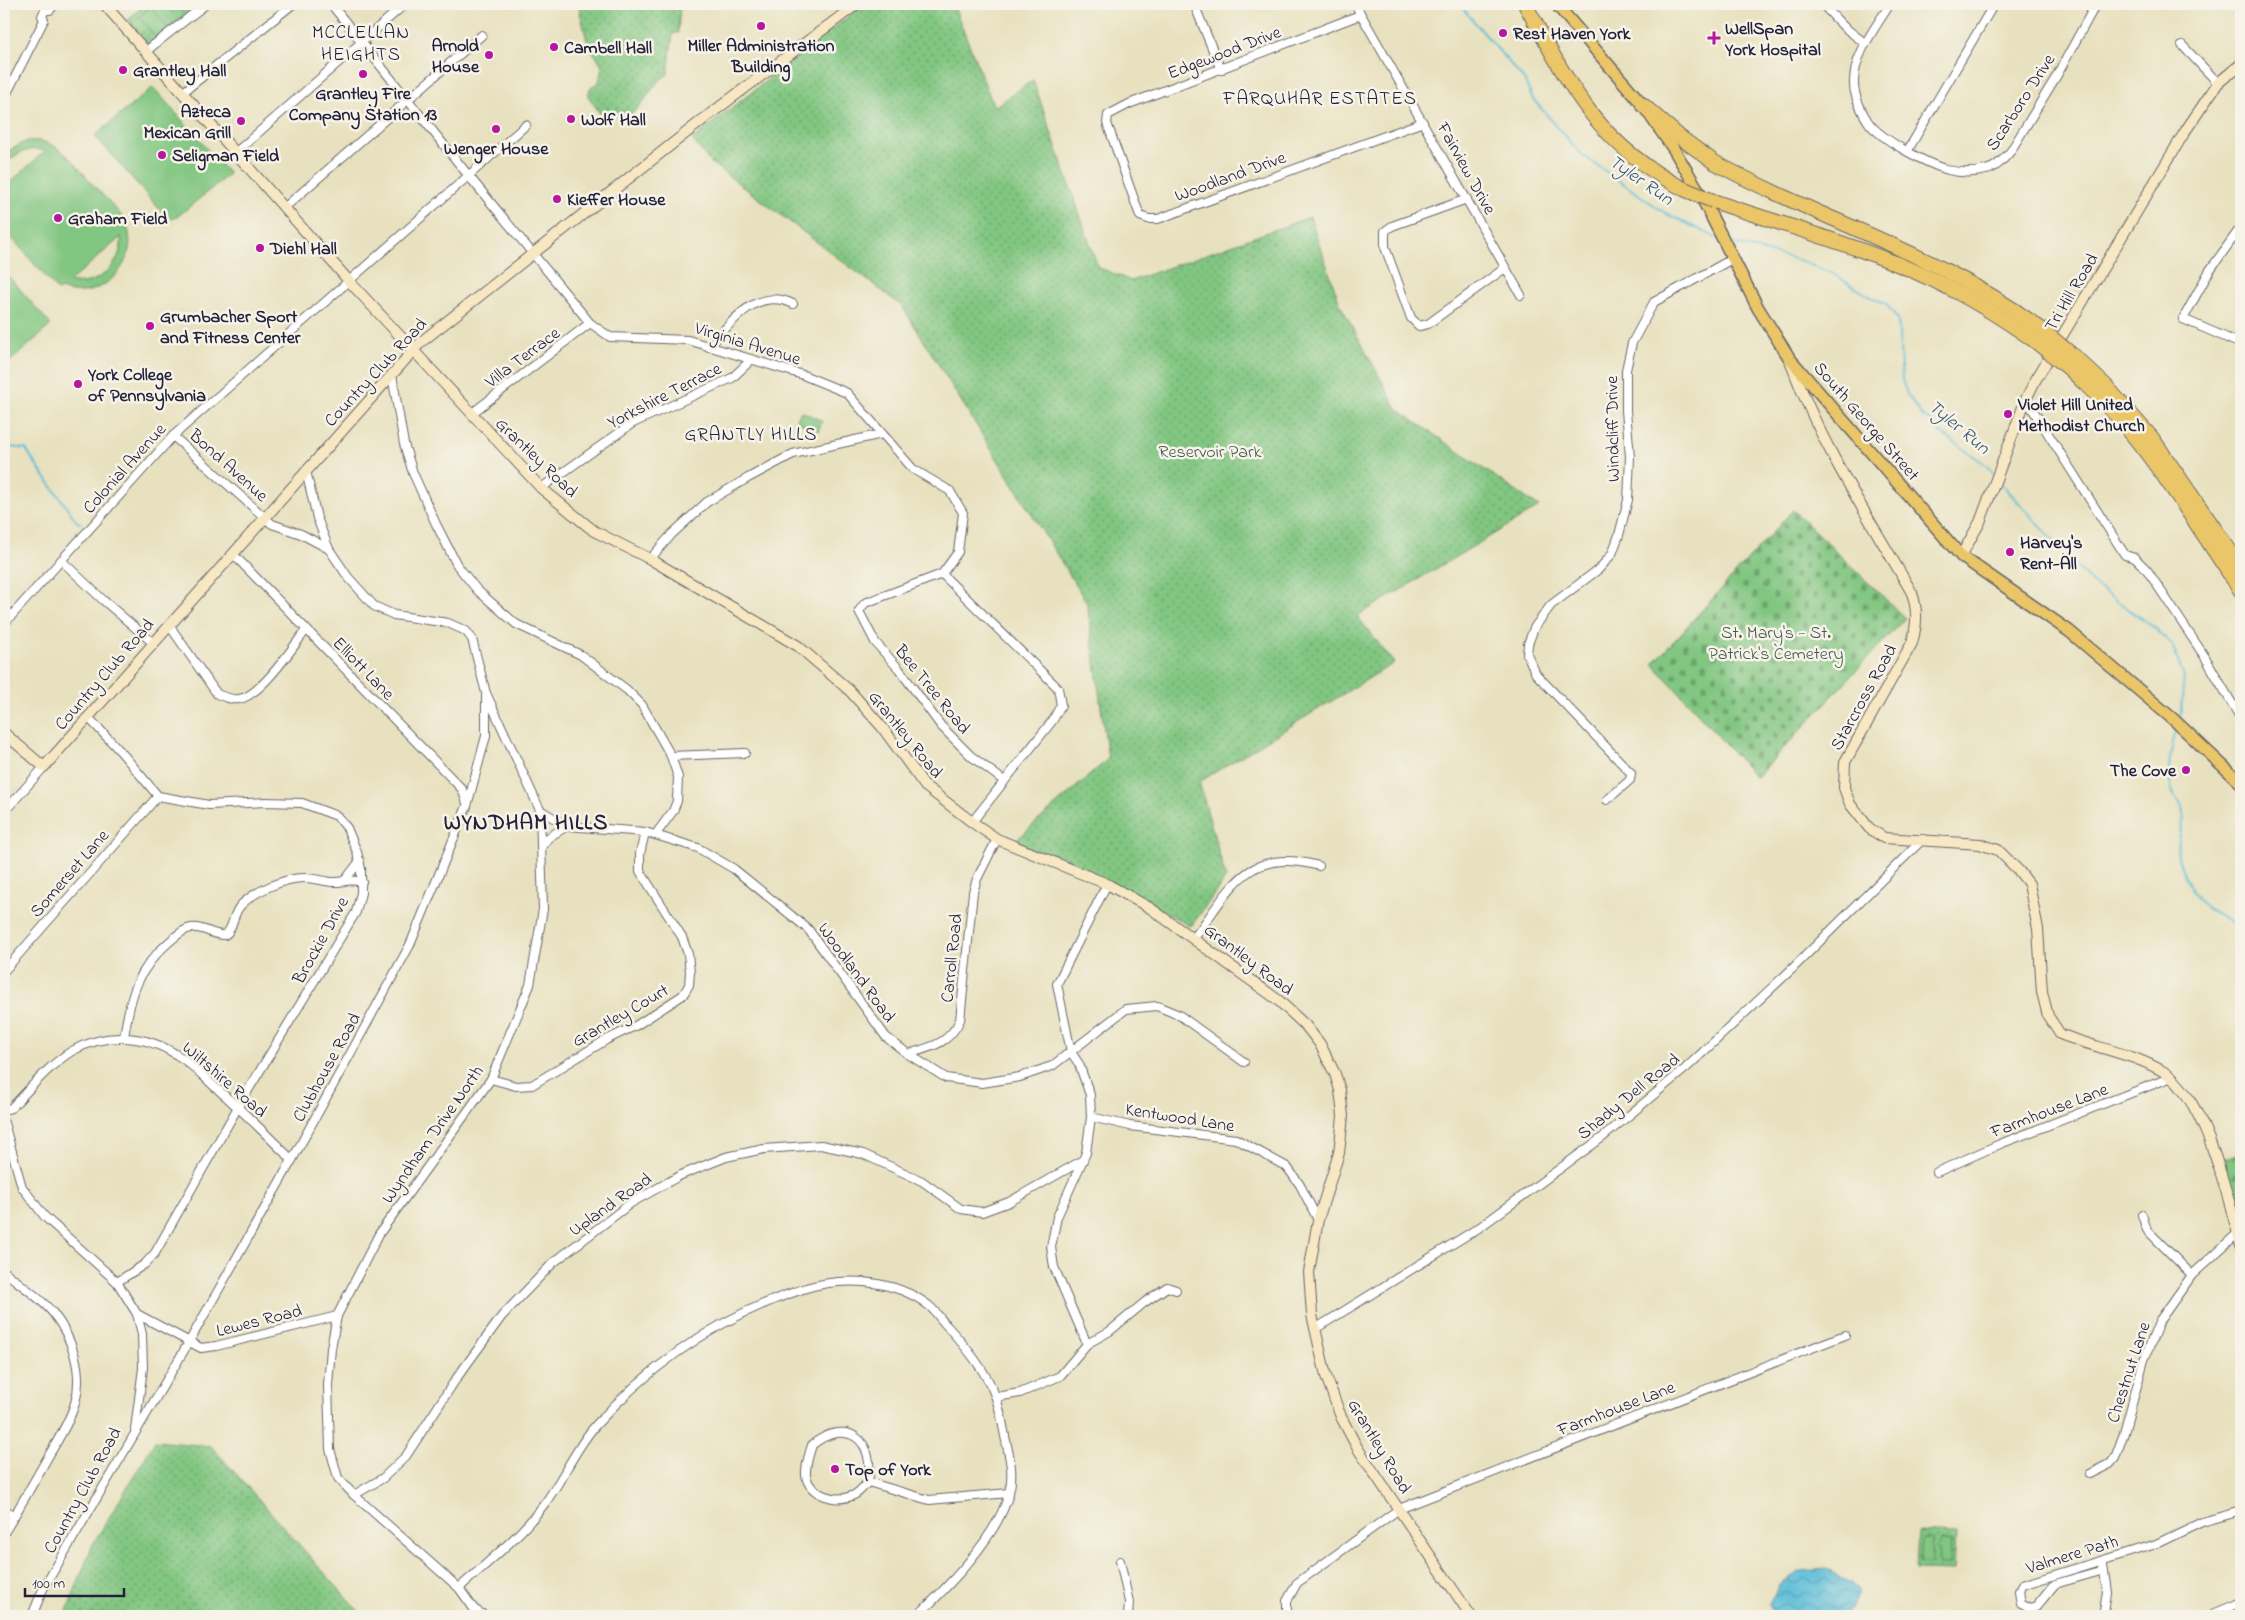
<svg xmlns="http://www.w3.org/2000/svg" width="2245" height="1620" font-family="'Indie Flower',sans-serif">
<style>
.green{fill:url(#green-dots);stroke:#52745e}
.cemetery{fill:url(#cemetery-stones);stroke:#52745e}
.pitch{fill:#81c681;stroke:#52745e;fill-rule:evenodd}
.water{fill:url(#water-waves);stroke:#3e708a}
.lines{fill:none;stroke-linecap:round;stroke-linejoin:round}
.stream{stroke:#5abdd8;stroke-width:2}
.street-casing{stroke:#676569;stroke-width:10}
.secondary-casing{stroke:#676569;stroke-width:12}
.primary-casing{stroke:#676569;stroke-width:14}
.highway-casing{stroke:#676569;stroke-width:16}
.street{stroke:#fff;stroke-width:8}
.secondary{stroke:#f7e8c3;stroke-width:10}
.primary{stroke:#eac669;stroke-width:11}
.highway{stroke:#eac669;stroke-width:14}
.highway-bridge-casing{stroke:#676569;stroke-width:16;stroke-linecap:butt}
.highway-bridge{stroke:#eac669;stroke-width:14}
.poi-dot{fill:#b5179e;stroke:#f7f3e8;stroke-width:2}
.labels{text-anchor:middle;stroke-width:5;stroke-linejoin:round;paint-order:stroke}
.poi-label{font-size:18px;font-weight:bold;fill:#22223b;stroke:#f7f3e8;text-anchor:start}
.street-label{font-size:18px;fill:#22223b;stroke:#f7f3e8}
.park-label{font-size:18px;fill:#435b54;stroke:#f7f3e8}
.neighbourhood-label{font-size:19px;letter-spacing:1px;fill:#22223b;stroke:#f7f3e8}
.water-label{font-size:19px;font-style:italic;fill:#365872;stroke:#f7f3e8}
.district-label{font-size:22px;font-weight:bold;letter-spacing:1px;fill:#22223b;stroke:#f7f3e8}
</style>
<defs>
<pattern id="green-dots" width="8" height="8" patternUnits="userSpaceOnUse" patternTransform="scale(1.25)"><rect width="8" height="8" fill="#81c681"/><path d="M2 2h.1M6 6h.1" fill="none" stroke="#69a06b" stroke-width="1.8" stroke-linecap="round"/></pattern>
<pattern id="cemetery-stones" width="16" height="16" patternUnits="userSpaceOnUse" patternTransform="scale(1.25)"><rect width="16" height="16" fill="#81c681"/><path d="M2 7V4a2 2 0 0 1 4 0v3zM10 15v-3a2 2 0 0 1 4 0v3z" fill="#69a06b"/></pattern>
<pattern id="water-waves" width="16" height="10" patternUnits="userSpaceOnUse" patternTransform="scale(1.25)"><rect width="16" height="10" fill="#5abdd8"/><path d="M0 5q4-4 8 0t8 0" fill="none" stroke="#4a99b0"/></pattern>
</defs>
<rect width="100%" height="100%" fill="#f7f3e8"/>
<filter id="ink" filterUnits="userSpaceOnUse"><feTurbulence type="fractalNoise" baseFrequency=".02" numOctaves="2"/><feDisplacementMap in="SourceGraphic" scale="10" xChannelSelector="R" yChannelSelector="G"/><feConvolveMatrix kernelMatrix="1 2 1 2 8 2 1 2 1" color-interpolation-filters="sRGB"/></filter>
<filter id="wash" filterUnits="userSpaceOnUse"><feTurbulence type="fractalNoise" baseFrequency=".0096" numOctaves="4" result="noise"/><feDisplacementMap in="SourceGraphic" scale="20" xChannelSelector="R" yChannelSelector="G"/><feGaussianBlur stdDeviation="1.12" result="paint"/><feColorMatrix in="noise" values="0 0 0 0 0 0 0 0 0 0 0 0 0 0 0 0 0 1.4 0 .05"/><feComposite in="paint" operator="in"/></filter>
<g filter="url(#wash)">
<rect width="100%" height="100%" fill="#e8e1bf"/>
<g class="green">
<polygon points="145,4 202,4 149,45 128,20"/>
<path d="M578,4H680L678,33H673L668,74C650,85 645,106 627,117L622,111L606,122L588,96L590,88L599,82L602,65L588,45Z"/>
<polygon points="870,4 953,4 994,107 1033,80 1098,267 1131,281 1310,217 1340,304 1397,409 1539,507 1357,616 1394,663 1199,782 1226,878 1192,925 1189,926 1147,901 1014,842 1108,759 1087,603 902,306 710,162 692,139 855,11"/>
<polygon points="155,1441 211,1446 363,1616 65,1616 92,1546"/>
<polygon points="1918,1532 1956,1534 1954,1571 1916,1570"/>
</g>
<g class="cemetery">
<polygon points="1793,510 1905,618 1756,778 1653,664"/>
<polygon points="2241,1153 2241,1233 2218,1160"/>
</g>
<g class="pitch">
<polygon points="151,7 168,28 156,38 139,17"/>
<polygon points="153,87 229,174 177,217 172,219 161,211 95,136"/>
<path d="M27,141C59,137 76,166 95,187C105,198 118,209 125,222C137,245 125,271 105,284C91,293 76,295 61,289L58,291L4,229V188L45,151C30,146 15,154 4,165V153ZM121,237C124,264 96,289 69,282Z"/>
<polygon points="4,271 51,325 4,367"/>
<polygon points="801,411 822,421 818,431 796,421"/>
<polygon points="1922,1539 1933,1540 1931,1563 1920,1563"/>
<polygon points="1941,1540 1952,1541 1950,1564 1939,1564"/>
</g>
<polygon class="water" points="1826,1569 1852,1584 1858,1591 1857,1596 1845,1616 1775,1616 1770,1605 1779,1584 1801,1571"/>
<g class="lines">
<g class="stream">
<polyline points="1459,4 1525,81 1532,98 1581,154 1665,213 1717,238"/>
<polyline points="1731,243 1799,260 1833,274 1869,296 1885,303 1898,319 1902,380 1907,394 1922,416 1934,423 1937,430 1989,467 1994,475"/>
<path d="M4,446L26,449C41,474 60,496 77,522L81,523"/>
<polyline points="1999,481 2092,583 2156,629 2172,645 2184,677 2180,720"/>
<path d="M2177,729C2171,747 2165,773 2173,793C2176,800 2183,804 2184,813C2185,820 2180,828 2179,835C2173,858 2185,880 2198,899C2211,918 2229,909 2241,940"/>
</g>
</g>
</g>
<g filter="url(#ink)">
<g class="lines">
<g class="street-casing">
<g id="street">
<polyline points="331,4 468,175 590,323 610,337 688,340 803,375 847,393 913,469 950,491 963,513 958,552 942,574 1058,688 1061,705 1053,720 972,822"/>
<polyline points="1194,4 1221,70"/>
<polyline points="1355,4 1521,295"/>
<polyline points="1822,4 1844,27 1866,44"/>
<path d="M1890,4C1876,27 1853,55 1854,84C1854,96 1862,113 1869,123C1882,140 1927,164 1948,170C1960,173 1974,173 1986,170C1996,168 2004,159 2010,152L2056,77L2096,4"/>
<polyline points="1360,15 1129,104 1108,115 1107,123 1140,216 1148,219 1158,219 1423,122"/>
<polyline points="2182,45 2218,83"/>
<polyline points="146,51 206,4"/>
<polyline points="182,93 293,4"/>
<polyline points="4,99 44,20 42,16 45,10 50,10 55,4"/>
<polyline points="1908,150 1994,4"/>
<polyline points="235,153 405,4"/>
<polyline points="1467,199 1392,226 1385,231 1385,247 1411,318 1419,326 1428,324 1505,268"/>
<polyline points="284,208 482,35"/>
<polyline points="2241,227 2210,270 2183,319 2241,344"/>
<path d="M709,347C731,323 756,286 793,304"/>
<polyline points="392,375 404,444 413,473 436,524 457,565 477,590 516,624 581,655 627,690 642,705 671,756 678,777 677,801 673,811 656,834"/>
<polyline points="2026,399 2125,555 2135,558 2147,570 2205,657 2241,719"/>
<polyline points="471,414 590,323"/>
<polyline points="173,436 272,524 301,534 329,549 348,577 374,606 394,615 448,623 466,631 472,639 486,693 540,810 543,909 530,985 491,1079 379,1234 337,1316 331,1348 328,1385 330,1449 338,1478 354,1495 459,1588 474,1609 485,1616"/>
<polyline points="306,471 317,518 329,549"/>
<polyline points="541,488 633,423 732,378 751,360"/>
<polyline points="233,554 462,789 467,803"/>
<polyline points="650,559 672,534 707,502 748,478 793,454 882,434"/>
<polyline points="61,560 103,600 153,643"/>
<polyline points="942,574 865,603 859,611 875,642 899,669 941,726 971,756 1004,781"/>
<polyline points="4,624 173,436 526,125"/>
<path d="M169,625L217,694C224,697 231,700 239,699C261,696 292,648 306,630"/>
<polyline points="88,717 121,752 158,796 209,805 266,802 302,803 337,816 347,828 357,852 361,869 361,893 356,912 238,1107 155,1253 145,1264 117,1282"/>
<polyline points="671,756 745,753"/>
<polyline points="1607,800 1630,780 1631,773 1536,674 1527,654 1528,644 1534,628 1551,605 1599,569 1612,554 1619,535 1628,500 1630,457 1626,411 1626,370 1632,343 1654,302 1732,259"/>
<polyline points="540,810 567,826 645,832 698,848 734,869 808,929 886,1037 908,1054 946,1078 982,1083 1020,1077 1052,1066 1126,1009 1157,1006 1179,1015 1244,1062"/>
<polyline points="4,812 44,767"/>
<polyline points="542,846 549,837 567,826"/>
<polyline points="345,880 360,861"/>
<path d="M1194,938C1232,887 1247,846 1319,866"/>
<polyline points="4,971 158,796"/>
<path d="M124,1037C130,997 137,969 169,942C175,937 183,929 191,928C203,926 213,936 225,935C234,929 232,914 241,905C255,891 284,878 304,878C314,878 322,881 331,882C344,883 348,878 362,882"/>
<path d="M908,1054C931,1047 949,1044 960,1020L973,892L977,879L997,839"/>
<polyline points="491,1079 516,1086 532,1085 606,1040 637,1025 683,995 689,985 690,972 688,954 682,937 640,871 640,854 645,832"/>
<path d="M4,1110L11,1108C30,1089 49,1065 72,1051C105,1032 145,1034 177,1055C191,1063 203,1076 215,1087C242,1110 267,1135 292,1160"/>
<polyline points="1091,1117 1130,1126 1236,1139 1287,1167 1300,1185 1318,1220"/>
<polyline points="4,1123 22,1187 45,1217 117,1282 137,1314 142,1334 143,1368 135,1429"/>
<polyline points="1937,1172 2000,1144 2172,1077"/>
<polyline points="2142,1215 2147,1230 2192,1275"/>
<path d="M4,1271C19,1284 40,1297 53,1313C72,1337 84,1372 75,1403C69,1424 55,1444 44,1464C31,1487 18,1510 4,1533"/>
<polyline points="137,1314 201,1348 216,1346 337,1316"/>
<polyline points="1315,1329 1480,1227 1603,1137 1686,1068 1793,968 1923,839"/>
<polyline points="1087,1344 1054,1267 1051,1247 1057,1217 1086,1153 1091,1117 1090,1095 1079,1064 1071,1052 1057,984 1107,884"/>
<polyline points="996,1397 1020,1393 1060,1376 1087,1344 1110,1331 1145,1302 1167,1287 1176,1290"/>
<polyline points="2090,1474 2110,1464 2115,1458 2124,1433 2144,1360 2160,1320 2192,1275 2238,1233"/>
<path d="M868,1482C864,1486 860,1492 854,1495C837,1503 810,1496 806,1476C805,1465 809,1455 812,1445C847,1417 876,1440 868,1482L929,1500L1009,1493"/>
<polyline points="354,1495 383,1478 406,1456 456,1379 502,1316 553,1263 631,1203 681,1175 726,1157 764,1149 821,1145 863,1154 922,1181 961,1209 982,1212 1009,1202 1083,1160"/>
<polyline points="4,1509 14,1516"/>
<polyline points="1120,1561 1129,1602 1128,1616"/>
<polyline points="2104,1570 2055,1584 2037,1606 2031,1608 2021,1603 2019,1591 2022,1585 2156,1544 2202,1522 2241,1511"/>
<path d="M459,1588C489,1561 521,1536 545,1503C563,1479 575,1449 595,1426C653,1362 720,1316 803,1289C842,1276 894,1279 928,1305C935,1310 941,1320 947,1326C966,1347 987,1372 996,1398C1001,1412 1003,1427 1006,1441C1010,1459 1014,1475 1009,1493C998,1536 949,1586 917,1616"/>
<polyline points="32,1616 43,1589 189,1342 292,1160 410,945 467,806 486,736 486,697"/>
<polyline points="1287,1616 1287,1601 1297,1583 1399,1509 1845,1335"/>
<polyline points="2103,1616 2107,1592 2103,1565"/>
<polyline points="2211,1616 2235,1606 2241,1599"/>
</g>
</g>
<g class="secondary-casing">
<g id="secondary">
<polyline points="104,4 349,281 541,488 594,531 650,559 798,646 850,691 882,727 925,786 972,822 997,839 1107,884 1150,908 1278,1000 1306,1026 1320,1044 1335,1074 1340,1090 1343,1116 1339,1153 1318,1220 1309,1272 1312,1315 1326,1376 1341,1417 1358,1449 1471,1616"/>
<path d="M1790,360C1818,441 1870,519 1912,593C1918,611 1917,625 1912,643L1845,762L1844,788L1850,804L1869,828L1884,838L1980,844L1998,850L2019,871L2029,884L2038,929L2042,992L2048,1016L2060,1034C2094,1048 2133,1053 2164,1072C2206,1098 2228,1199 2241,1245"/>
<polyline points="1961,556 1980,522 2026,399 2035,381 2186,130 2218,83 2241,64"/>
<polyline points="4,733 44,767 421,342 705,118 857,4"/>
</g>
</g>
<g class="primary-casing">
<polyline id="primary" points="1556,4 1643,105 1673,148 1698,190 1758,308 1790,359 1961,556 2069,631 2173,719 2241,783"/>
</g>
<g class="highway-casing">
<g id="highway">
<path d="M1525,4C1570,86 1597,144 1684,189"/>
<path d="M1643,105L1681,138L1714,162C1821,221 1943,255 2041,329"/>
<path d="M1713,201C1792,228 1877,250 1951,289C1980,304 2008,322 2035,341"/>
<polyline points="2077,359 2105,385 2152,438 2241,567"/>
<path d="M2071,370C2090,389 2110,407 2127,428C2169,479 2204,536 2241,591"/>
</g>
</g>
<use href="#street" class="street"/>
<use href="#secondary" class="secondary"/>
<use href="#primary" class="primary"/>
<use href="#highway" class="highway"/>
<g class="highway-bridge-casing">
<g id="highway-bridge">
<polyline points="1684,189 1713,201"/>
<polyline points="2041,329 2077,359"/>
<polyline points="2035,341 2071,370"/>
</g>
</g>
<use href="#highway-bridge" class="highway-bridge"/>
</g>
</g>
<g class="poi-dot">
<circle cx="761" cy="26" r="5"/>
<circle cx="1503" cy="33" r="5"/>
<path d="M1711.5 30.5h5v5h5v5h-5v5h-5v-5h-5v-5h5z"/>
<circle cx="554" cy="47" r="5"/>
<circle cx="489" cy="55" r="5"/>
<circle cx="123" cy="70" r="5"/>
<circle cx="363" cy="74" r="5"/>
<circle cx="571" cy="119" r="5"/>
<circle cx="241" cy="121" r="5"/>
<circle cx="496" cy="129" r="5"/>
<circle cx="162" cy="155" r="5"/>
<circle cx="557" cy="199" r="5"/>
<circle cx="58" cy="218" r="5"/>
<circle cx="260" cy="248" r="5"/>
<circle cx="150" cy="326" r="5"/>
<circle cx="78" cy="384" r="5"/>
<circle cx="2008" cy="414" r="5"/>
<circle cx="2010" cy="552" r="5"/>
<circle cx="2186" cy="770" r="5"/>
<circle cx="835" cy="1469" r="5"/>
</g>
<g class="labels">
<g class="poi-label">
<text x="1725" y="34">WellSpan<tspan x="1725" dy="21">York Hospital</tspan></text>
<text x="1513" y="39">Rest Haven York</text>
<text x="479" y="51" text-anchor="end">Arnold<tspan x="479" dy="21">House</tspan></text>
<text x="761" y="51" text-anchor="middle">Miller Administration<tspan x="761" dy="21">Building</tspan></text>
<text x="564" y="53">Cambell Hall</text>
<text x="133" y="76">Grantley Hall</text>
<text x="363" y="99" text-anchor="middle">Grantley Fire<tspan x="363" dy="21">Company Station 13</tspan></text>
<text x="231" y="117" text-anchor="end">Azteca<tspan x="231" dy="21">Mexican Grill</tspan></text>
<text x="581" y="125">Wolf Hall</text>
<text x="496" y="154" text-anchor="middle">Wenger House</text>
<text x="172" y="161">Seligman Field</text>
<text x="567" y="205">Kieffer House</text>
<text x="68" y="224">Graham Field</text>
<text x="270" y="254">Diehl Hall</text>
<text x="160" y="322">Grumbacher Sport<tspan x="160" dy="21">and Fitness Center</tspan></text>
<text x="88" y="380">York College<tspan x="88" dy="21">of Pennsylvania</tspan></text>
<text x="2018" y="410">Violet Hill United<tspan x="2018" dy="21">Methodist Church</tspan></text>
<text x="2020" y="548">Harvey's<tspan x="2020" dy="21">Rent-All</tspan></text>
<text x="2176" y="776" text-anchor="end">The Cove</text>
<text x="845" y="1475">Top of York</text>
</g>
<g class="street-label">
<text transform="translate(1224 52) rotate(-21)" y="6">Edgewood Drive</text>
<text transform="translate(2020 102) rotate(-57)" y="6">Scarboro Drive</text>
<text transform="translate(1467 168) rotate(61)" y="6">Fairview Drive</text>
<text transform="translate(1230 176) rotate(-20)" y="6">Woodland Drive</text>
<text transform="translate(2071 292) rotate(-59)" y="6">Tri Hill Road</text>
<text transform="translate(748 343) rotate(17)" y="6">Virginia Avenue</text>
<text transform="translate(522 357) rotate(-37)" y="6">Villa Terrace</text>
<text transform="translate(375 372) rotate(-47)" y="6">Country Club Road</text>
<text transform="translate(664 395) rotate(-27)" y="6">Yorkshire Terrace</text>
<text transform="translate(1867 421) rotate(49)" y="6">South George Street</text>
<text transform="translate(1612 429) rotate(-91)" y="6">Windcliff Drive</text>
<text transform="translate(537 457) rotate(44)" y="6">Grantley Road</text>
<text transform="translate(229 465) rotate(42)" y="6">Bond Avenue</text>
<text transform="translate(124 468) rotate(-48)" y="6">Colonial Avenue</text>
<text transform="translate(364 668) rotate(46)" y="6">Elliott Lane</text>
<text transform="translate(104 674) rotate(-49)" y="6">Country Club Road</text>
<text transform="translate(933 689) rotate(51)" y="6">Bee Tree Road</text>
<text transform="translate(1863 697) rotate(-61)" y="6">Starcross Road</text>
<text transform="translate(906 734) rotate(51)" y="6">Grantley Road</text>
<text transform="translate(69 873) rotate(-49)" y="6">Somerset Lane</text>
<text transform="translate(320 940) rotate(-61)" y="6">Brockie Drive</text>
<text transform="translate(951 958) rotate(-84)" y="6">Carroll Road</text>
<text transform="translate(1249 959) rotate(37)" y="6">Grantley Road</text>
<text transform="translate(857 972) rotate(54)" y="6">Woodland Road</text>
<text transform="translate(620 1015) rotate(-30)" y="6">Grantley Court</text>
<text transform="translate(326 1067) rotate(-61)" y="6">Clubhouse Road</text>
<text transform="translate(225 1079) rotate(41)" y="6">Wiltshire Road</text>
<text transform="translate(1628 1096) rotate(-39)" y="6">Shady Dell Road</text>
<text transform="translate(2049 1110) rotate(-21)" y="6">Farmhouse Lane</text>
<text transform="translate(1180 1117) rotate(9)" y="6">Kentwood Lane</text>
<text transform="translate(432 1134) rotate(-55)" y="6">Wyndham Drive North</text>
<text transform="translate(610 1204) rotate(-35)" y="6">Upland Road</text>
<text transform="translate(259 1320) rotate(-14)" y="6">Lewes Road</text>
<text transform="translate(2128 1372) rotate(-72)" y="6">Chestnut Lane</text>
<text transform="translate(1616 1408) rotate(-21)" y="6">Farmhouse Lane</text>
<text transform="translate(1380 1446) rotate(59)" y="6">Grantley Road</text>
<text transform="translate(82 1490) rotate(-61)" y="6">Country Club Road</text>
<text transform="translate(2072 1554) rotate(-17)" y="6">Valmere Path</text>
</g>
<g class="park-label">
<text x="1210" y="457">Reservoir Park</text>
<text x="1776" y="638">St. Mary's - St.<tspan x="1776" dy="21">Patrick's Cemetery</tspan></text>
</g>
<g class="neighbourhood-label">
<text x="361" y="38">MCCLELLAN<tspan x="361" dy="22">HEIGHTS</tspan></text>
<text x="1320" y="104">FARQUHAR ESTATES</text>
<text x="751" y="440">GRANTLY HILLS</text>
</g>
<g class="water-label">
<text transform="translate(1642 179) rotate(35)" y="7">Tyler Run</text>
<text transform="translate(1960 426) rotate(40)" y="7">Tyler Run</text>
</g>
<g class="district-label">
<text x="526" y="829">WYNDHAM HILLS</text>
</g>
</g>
<rect width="2245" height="1620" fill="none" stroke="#f7f3e8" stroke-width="20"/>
<path d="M25 1588v8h99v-8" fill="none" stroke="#22223b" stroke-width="2.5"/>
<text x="32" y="1588" font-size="15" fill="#22223b" stroke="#f7f3e8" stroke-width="4" paint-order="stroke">100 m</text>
</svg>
